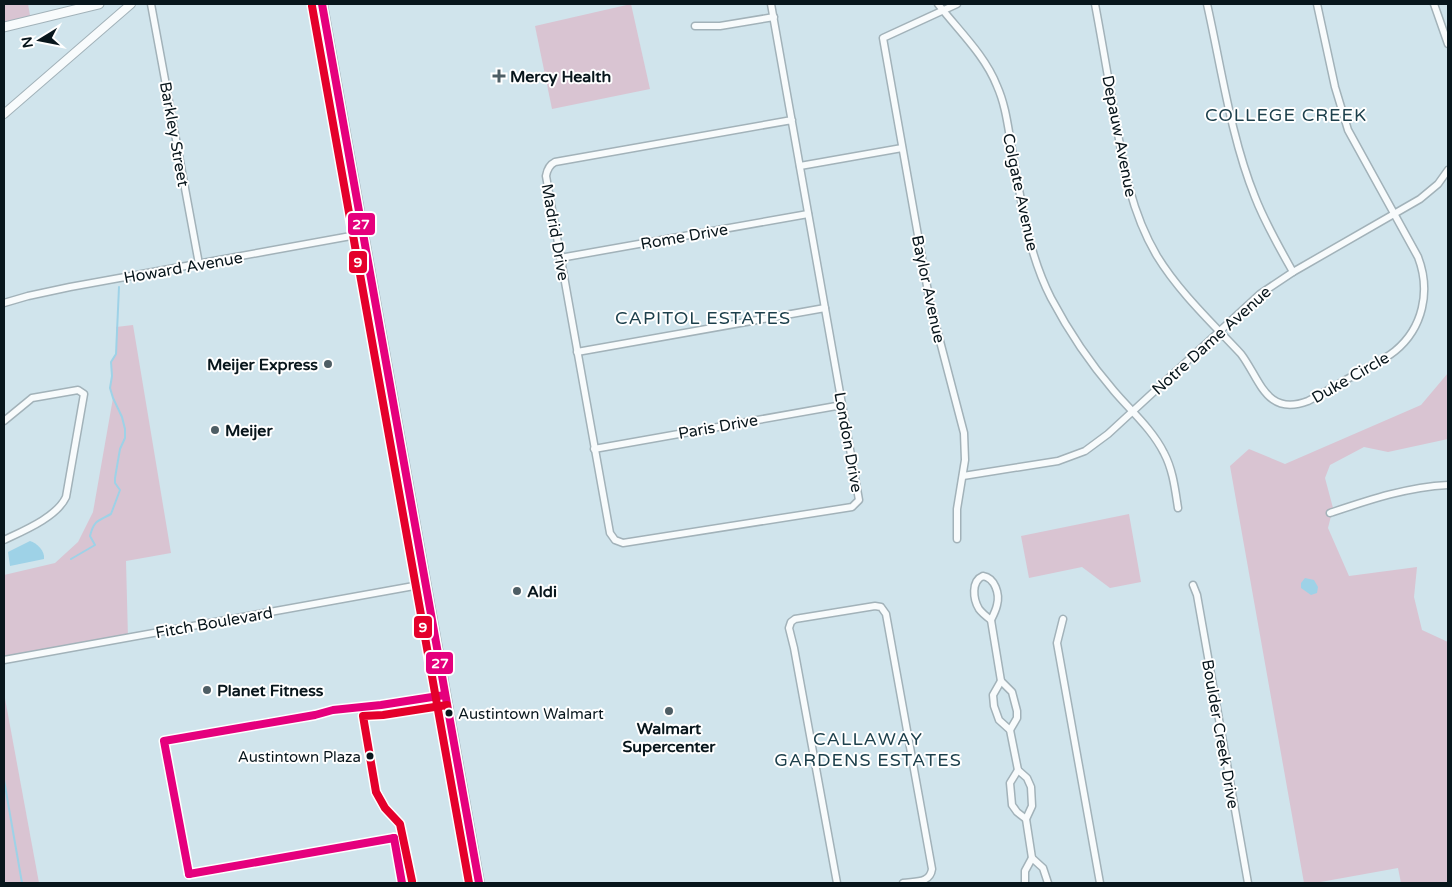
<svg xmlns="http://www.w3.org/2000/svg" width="1452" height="887" font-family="'Varela Round',sans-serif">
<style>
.green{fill:#d9c4d2}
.water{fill:#9ed2e7}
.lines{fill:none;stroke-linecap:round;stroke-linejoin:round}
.stream{stroke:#9ed2e7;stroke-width:2}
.minor-casing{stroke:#a2b2b9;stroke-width:9}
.tertiary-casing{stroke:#a2b2b9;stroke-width:10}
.secondary-casing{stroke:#a2b2b9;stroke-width:11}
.primary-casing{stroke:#a2b2b9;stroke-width:12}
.minor{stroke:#f8fbfc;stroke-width:6}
.tertiary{stroke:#f8fbfc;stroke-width:8}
.secondary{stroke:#f8fbfc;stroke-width:9}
.primary{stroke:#f8fbfc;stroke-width:10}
.bus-1-casing{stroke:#fff;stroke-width:11}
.bus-2-casing{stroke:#fff;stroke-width:11}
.bus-1{stroke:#e5007d;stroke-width:8}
.bus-2{stroke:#e4002b;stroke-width:8}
.poi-dot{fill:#4e5e65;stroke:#fff;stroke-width:2}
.bus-dot{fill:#08161c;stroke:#fff;stroke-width:2}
.labels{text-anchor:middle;stroke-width:4;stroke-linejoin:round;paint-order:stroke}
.bus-label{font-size:15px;fill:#08161c;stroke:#fff;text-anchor:start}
.poi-label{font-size:16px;font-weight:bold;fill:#08161c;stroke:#fff;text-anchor:start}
.street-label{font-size:16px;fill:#08161c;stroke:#fff}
.neighbourhood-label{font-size:18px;letter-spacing:1px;fill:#1d404c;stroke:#fff}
.line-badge{stroke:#fff;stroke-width:2}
.badge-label{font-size:14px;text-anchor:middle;font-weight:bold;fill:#fff}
</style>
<rect width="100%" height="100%" fill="#d0e4ec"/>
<g class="green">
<polygon points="4,4 28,4 31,21 4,27"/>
<polygon points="631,4 650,89 552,109 535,26"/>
<polygon points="133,325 171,553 126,561 128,638 4,660 4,575 55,563 78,542 93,512 113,398 110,388 112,376 111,362 116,354 116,327"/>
<polygon points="1448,373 1448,439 1388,452 1364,447 1330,465 1325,478 1333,508 1328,528 1349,576 1417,567 1414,597 1422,630 1448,642 1448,883 1401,883 1398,868 1315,883 1304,883 1230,466 1249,449 1285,464 1421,405"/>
<polygon points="1129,514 1141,582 1110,588 1082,567 1029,578 1021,536"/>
<polygon points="4,693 39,883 4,883"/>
</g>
<g class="water">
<path d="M30,541C37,543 45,551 44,559L10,566L8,552Z"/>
<polygon points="1305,578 1314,580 1318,587 1317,593 1311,595 1301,588 1301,583"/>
</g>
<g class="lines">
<g class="stream">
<path d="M71,559L95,545L90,536C94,520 98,521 111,514L120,490L115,483V478L120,449L125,438V429L122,417L113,398L110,388L112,376L111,362L116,354L119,287"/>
<polyline points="4,780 22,883"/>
</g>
<g class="minor-casing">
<g id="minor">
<polyline points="151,4 199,264"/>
<path d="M771,4L859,500L852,507L623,543L615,540L610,533L546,176C547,170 549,165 555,162L792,120"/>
<path d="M938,4C958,30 985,55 997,86C1006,106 1008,128 1012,149C1021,199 1027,251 1051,298C1069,332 1089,362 1114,391C1131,411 1152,429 1164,453C1173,470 1175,489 1178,508"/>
<polyline points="957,4 883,38 930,303 964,433 965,460 957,509 957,539"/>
<path d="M1095,4C1102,41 1108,78 1115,116C1123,165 1131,212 1157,256C1179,292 1212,323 1241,354C1260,379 1266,417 1308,401C1325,392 1342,382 1358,373C1370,366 1384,360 1395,351C1423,328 1431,291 1418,257L1348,130L1335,87L1317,4"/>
<path d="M1207,4C1221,66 1231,138 1255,197C1265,223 1279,247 1293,272"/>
<polyline points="1434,4 1448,44"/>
<polyline points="695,26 720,26 774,17"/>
<polyline points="800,166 902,148"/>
<polyline points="560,258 808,214"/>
<polyline points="4,303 28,296 70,287 362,234"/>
<polyline points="577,352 825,308"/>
<path d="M4,421L32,398L78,390L84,394L66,497C57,517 23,531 4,540"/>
<polyline points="594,449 842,405"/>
<polyline points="963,476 1058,461 1085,451 1108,434 1260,294 1293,272 1420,199 1438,184 1448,170"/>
<path d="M1330,513C1369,500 1407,487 1448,485"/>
<path d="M983,576C995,578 1000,594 997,605C996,610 993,616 991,620C987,617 982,613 979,609C973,599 971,581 983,576Z"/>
<polyline points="1193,585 1197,595 1248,883"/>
<polyline points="1063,619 1057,643 1100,883"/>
<polyline points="991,620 1001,681 1012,692 1017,711 1017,718 1010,730"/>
<polyline points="4,660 425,584"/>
<polyline points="1001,681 993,695 994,706 999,720 1010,730 1018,770 1027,778 1031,787 1032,806 1026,819 1032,858 1043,868 1048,883"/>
<polyline points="1018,770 1010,783 1012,805 1017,812 1026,819"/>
<path d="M837,883L794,648L789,628L791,622L795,619L875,606L881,607L886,614L932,869C930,884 914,881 903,883"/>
<polyline points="1025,883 1025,871 1032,858"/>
</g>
</g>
<g class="tertiary-casing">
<polyline id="tertiary" points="4,114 131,4"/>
</g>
<g class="secondary-casing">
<polyline id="secondary" points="4,27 99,4"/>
</g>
<g class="primary-casing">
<polyline id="primary" points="322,4 479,883"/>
</g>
<use href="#minor" class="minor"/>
<use href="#tertiary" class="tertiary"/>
<use href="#secondary" class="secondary"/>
<use href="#primary" class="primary"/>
<g class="bus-1-casing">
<g id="bus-1">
<polyline points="322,4 479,883"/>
<polyline points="394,838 402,883"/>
<polyline points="189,874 164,741 315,715 333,710 381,705 445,695"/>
<polyline points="189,874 394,838"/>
</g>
</g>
<g class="bus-2-casing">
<g id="bus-2">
<polyline points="312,6 469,883"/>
<polyline points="412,881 400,824 385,808 376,792 363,716 383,715 447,705"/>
</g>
</g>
<use href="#bus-1" class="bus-1"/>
<use href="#bus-2" class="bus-2"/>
</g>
<g class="poi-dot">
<path d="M496.5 68.5h5v5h5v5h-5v5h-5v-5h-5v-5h5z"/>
<circle cx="328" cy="364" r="5"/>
<circle cx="215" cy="430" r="5"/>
<circle cx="517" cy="591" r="5"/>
<circle cx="207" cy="690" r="5"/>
<circle cx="669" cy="711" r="5"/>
</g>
<g class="bus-dot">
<circle cx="449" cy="713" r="4.5"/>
<circle cx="370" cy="756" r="4.5"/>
</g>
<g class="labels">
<g class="bus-label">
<text x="458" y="719">Austintown Walmart</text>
<text x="361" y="762" text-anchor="end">Austintown Plaza</text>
</g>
<g class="poi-label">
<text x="510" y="82">Mercy Health</text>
<text x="318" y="370" text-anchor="end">Meijer Express</text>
<text x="225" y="436">Meijer</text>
<text x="527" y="597">Aldi</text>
<text x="217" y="696">Planet Fitness</text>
<text x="669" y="734" text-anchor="middle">Walmart<tspan x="669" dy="18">Supercenter</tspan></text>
</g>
<g class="street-label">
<text transform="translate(175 134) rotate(80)" y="6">Barkley Street</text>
<text transform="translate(1120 136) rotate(79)" y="6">Depauw Avenue</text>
<text transform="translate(1021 192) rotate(78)" y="6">Colgate Avenue</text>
<text transform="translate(556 232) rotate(80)" y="6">Madrid Drive</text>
<text transform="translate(684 236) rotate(-10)" y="6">Rome Drive</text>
<text transform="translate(183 267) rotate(-10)" y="6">Howard Avenue</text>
<text transform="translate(929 289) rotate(78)" y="6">Baylor Avenue</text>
<text transform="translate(1211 340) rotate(-42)" y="6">Notre Dame Avenue</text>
<text transform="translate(1350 377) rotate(-30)" y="6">Duke Circle</text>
<text transform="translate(718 426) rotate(-10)" y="6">Paris Drive</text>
<text transform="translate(849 442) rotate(80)" y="6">London Drive</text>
<text transform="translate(214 622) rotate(-10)" y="6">Fitch Boulevard</text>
<text transform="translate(1221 734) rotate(80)" y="6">Boulder Creek Drive</text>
</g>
<g class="neighbourhood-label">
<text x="1286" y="121">COLLEGE CREEK</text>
<text x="703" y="324">CAPITOL ESTATES</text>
<text x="868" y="745">CALLAWAY<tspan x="868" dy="21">GARDENS ESTATES</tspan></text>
</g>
</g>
<g class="line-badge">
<rect x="347" y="212" width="29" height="24" rx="5" fill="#e5007d"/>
<rect x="348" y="250" width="20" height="24" rx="5" fill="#e4002b"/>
<rect x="413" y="615" width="20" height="24" rx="5" fill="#e4002b"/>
<rect x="425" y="651" width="29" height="24" rx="5" fill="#e5007d"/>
</g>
<g class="badge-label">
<text x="361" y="229">27</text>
<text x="358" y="267">9</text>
<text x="423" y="632">9</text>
<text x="440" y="668">27</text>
</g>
<rect width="1452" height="887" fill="none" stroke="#08161c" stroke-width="10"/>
<g transform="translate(40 40) rotate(260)" stroke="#ffffff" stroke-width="4" paint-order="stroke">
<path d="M0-4L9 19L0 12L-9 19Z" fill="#08161c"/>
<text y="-8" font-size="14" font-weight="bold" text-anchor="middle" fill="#08161c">N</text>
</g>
</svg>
